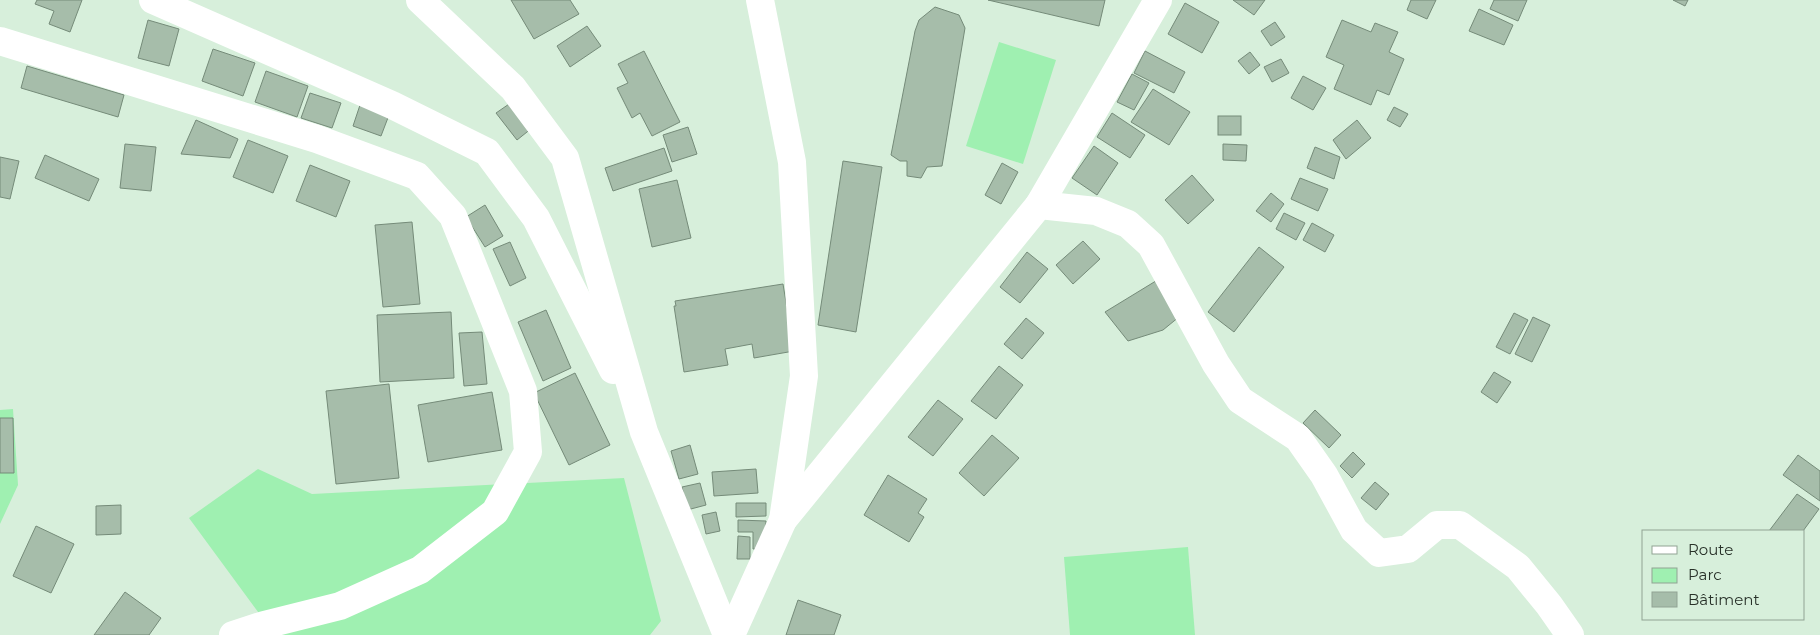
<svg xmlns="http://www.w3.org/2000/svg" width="1820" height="635" font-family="Montserrat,sans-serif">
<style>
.green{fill:#9ff0b1}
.building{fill:#a6bdaa;stroke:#758b79}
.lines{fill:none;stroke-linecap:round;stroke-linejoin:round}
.minor{stroke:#fff;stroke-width:28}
.tertiary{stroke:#fff;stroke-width:28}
</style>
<rect width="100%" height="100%" fill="#d7efdb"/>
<g class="green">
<polygon points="999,42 1056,60 1023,164 966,146"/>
<polygon points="13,409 18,485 0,524 0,410"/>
<polygon points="258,469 312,494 624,478 661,621 650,635 275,635 189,518"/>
<polygon points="1188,547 1195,635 1070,635 1064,557"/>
</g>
<g class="building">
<polygon points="37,0 82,0 70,32 49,24 54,11 35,4"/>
<polygon points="511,0 570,0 579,14 534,39"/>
<polygon points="988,0 1105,0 1099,26"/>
<polygon points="1233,0 1265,0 1254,15"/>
<polygon points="1411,0 1436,0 1427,19 1407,10"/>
<polygon points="1494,0 1527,0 1518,21 1490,9"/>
<polygon points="1673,0 1688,0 1685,6"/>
<polygon points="1185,3 1219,22 1202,53 1168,34"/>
<polygon points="935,7 959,15 965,28 942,166 927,167 921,178 907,176 907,161 900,161 891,155 915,31 919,20"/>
<polygon points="1479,9 1513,25 1504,45 1469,31"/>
<polygon points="148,20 179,29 169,66 138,58"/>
<polygon points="1342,20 1371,32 1375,23 1398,32 1389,52 1404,59 1389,95 1377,90 1371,105 1334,89 1344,65 1326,57"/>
<polygon points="1275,22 1285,37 1271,46 1261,31"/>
<polygon points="587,26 601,46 570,67 557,46"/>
<polygon points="213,49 255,63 243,96 202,81"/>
<polygon points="644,51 680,122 652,136 640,113 632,118 617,88 628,83 618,64"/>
<polygon points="1145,51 1185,72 1174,93 1134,73"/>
<polygon points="1250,52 1260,65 1249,74 1238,61"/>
<polygon points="1281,59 1289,73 1272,82 1264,67"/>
<polygon points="27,66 124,95 118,117 21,88"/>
<polygon points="266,71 308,86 297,117 255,102"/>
<polygon points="1132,74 1149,83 1134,110 1117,102"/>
<polygon points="1303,76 1326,88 1313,110 1291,98"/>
<polygon points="1153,89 1190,112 1169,145 1131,122"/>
<polygon points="310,93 341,103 332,128 301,118"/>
<polygon points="512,102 532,128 517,140 496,113"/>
<polygon points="360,105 389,115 381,136 353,126"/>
<polygon points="1394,107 1408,114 1400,127 1387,120"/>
<polygon points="1112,113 1145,135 1130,158 1097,137"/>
<rect x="1218" y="116" width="23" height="19"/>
<polygon points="196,120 238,139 230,158 181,154"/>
<polygon points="1357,120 1371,138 1346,159 1333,140"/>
<polygon points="688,127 697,154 672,162 663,135"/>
<polygon points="248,140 288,156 273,193 233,177"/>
<polygon points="125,144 156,147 151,191 120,188"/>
<polygon points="1223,144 1247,145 1246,161 1223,160"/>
<polygon points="1094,146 1118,163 1097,195 1072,178"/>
<polygon points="1315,147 1340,157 1334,179 1307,168"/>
<polygon points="664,148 672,171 613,191 605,168"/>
<polygon points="45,155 99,179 89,201 35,178"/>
<polygon points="0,157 19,161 10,199 0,197"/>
<polygon points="843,161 882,167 856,332 818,325"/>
<polygon points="1002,163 1018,172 1001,204 985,195"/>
<polygon points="310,165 350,181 336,217 296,201"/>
<polygon points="1192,175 1214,200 1188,224 1165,200"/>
<polygon points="1300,178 1328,189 1318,211 1291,199"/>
<polygon points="677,180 691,238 652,247 639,189"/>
<polygon points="1271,193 1284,204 1271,222 1256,211"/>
<polygon points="485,205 503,236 485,247 466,217"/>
<polygon points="1284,213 1305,223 1296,240 1276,229"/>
<polygon points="412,222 420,304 383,307 375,225"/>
<polygon points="1312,223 1334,235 1325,252 1303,240"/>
<polygon points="1083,241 1100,259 1073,284 1056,265"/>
<polygon points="510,242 526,278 510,286 493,249"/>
<polygon points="1259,247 1284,267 1234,332 1208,312"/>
<polygon points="1027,252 1048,269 1020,303 1000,287"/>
<polygon points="1164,276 1185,312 1163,330 1128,341 1105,312"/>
<polygon points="783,284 794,351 754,358 752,344 725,349 728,365 684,372 674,306 676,306 675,301"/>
<polygon points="546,310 571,368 543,381 518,322"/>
<polygon points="451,312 454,378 380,382 377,315"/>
<polygon points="1514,313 1528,320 1510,354 1496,347"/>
<polygon points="1533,317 1550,325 1532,362 1515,354"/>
<polygon points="1026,318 1044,333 1022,359 1004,344"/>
<polygon points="482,332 487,384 464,386 459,333"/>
<polygon points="999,366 1023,385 996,419 971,401"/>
<polygon points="1494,372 1511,382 1497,403 1481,392"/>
<polygon points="575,373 610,445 569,465 534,393"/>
<polygon points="389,384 399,478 336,484 326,391"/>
<polygon points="492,392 502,450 428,462 418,405"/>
<polygon points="938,400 963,419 933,456 908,437"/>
<polygon points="1315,410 1341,435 1329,448 1303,423"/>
<polygon points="0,418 13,418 14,473 0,473"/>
<polygon points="992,435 1019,458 984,496 959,473"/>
<polygon points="690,445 698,474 679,479 671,451"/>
<polygon points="1353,452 1365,464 1352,478 1340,466"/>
<polygon points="1798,455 1820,471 1820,501 1783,475"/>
<polygon points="756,469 758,493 714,496 712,472"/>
<polygon points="888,475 927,499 918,513 924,517 909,542 864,515"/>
<polygon points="1375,482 1389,494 1376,510 1361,498"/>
<polygon points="700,483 706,505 687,510 682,487"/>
<polygon points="1797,494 1819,509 1803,531 1769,531"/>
<polygon points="736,503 766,503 766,516 736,517"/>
<polygon points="121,505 121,534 96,535 96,506"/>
<polygon points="716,512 720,531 706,534 702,515"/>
<polygon points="738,520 766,521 765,549 753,549 753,532 738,532"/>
<polygon points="36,526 74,544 51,593 13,576"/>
<polygon points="738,536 750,537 750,559 737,559"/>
<polygon points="125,592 161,618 149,635 94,635"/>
<polygon points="798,600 841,615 834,635 786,635"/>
</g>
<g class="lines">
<g class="minor">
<polyline points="153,0 392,105 487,152 536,218 613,370"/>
<polyline points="420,0 513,88 565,158 644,432 727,635"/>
<polyline points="760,0 792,162 804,376 783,520"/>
<polyline points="0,41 317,139 417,176 453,216 523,391 528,452 495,512 420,570 340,606 264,625 233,635"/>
<polyline points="1039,205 1096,211 1128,224 1151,245 1216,364 1240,400 1298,438 1324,475 1354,530 1379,553 1408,549 1437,525 1460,525 1518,567 1549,605 1570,635"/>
</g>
<polyline class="tertiary" points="731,635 783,520 1039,205 1158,0"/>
</g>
<rect x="1642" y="530" width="162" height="90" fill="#d7efdb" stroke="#91a394"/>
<rect x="1652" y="546" width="25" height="8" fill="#ffffff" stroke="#91a394"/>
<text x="1688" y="555" font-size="15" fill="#283129">Route</text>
<rect x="1652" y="568" width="25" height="15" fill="#9ff0b1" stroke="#91a394"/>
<text x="1688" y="580" font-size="15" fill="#283129">Parc</text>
<rect x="1652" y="592" width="25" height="15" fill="#a6bdaa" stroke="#91a394"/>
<text x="1688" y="605" font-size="15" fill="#283129">Bâtiment</text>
</svg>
